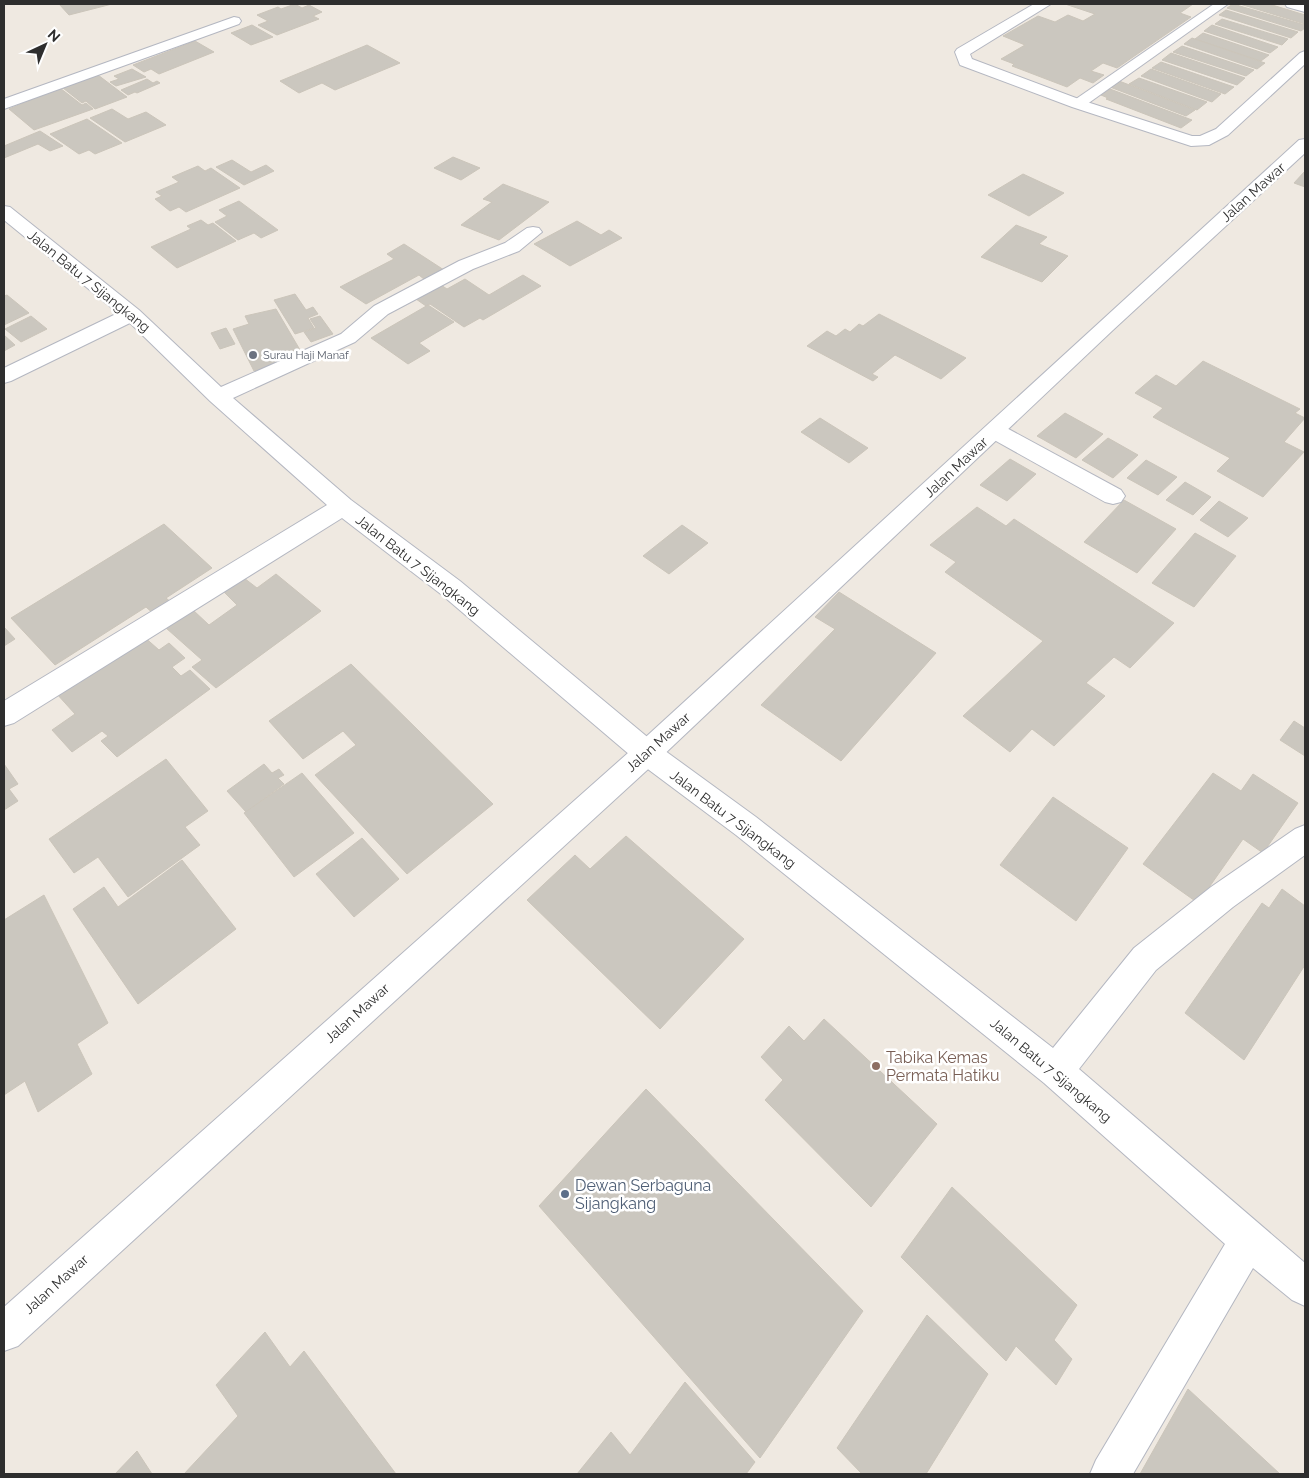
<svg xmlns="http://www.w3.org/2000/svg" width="1309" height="1478" font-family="Raleway,sans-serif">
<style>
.building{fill:#cbc7bf;stroke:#cbc5ba}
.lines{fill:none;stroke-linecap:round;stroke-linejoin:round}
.lane-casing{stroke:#b4b7c1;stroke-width:2}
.street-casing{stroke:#b4b7c1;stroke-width:2}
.secondary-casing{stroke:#b4b7c1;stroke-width:2}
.lane{fill:#fff;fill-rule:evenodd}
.street{fill:#fff;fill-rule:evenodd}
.secondary{fill:#fff;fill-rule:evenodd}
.worship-dot{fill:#6b7280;stroke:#fff;stroke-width:2}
.education-dot{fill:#8d6e63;stroke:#fff;stroke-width:2}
.service-dot{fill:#5c6f8a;stroke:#fff;stroke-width:2}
.labels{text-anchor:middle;stroke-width:5;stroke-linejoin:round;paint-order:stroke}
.far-worship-label{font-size:11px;fill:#5b616d;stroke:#fff;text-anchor:start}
.street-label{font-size:14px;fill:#2e2e2e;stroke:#fff}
.near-education-label{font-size:16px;fill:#785e54;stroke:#fff;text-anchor:start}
.near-service-label{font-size:16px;fill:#4e5e75;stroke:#fff;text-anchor:start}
</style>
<rect width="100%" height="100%" fill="#efe9e1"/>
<g class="building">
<polygon points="59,4 112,4 69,15"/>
<polygon points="295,4 302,8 309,5 322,12 313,16 319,19 277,35 258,25 268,21 257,15 278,7 281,9"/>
<polygon points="1065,4 1193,4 1180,13 1191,17 1117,68 1103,63 1091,71 1104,75 1093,83 1080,78 1067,87 1012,66 1014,64 1001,59 1025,45 1003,36 1038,16 1055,22 1068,15 1083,21 1095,14"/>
<polygon points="1233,4 1305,25 1305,28 1301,31 1227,8"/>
<polygon points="1240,4 1269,4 1305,15 1305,24"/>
<polygon points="1226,10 1298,32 1291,38 1219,15"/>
<polygon points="1222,19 1288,39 1282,45 1215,24"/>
<polygon points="252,25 273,37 251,45 231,33"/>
<polygon points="1212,25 1278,47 1270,53 1204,31"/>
<polygon points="1203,33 1269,55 1261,61 1195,39"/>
<polygon points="1192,38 1265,63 1257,69 1184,44"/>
<polygon points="195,41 214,52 159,74 151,69 144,72 133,65"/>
<polygon points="367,45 400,63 335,90 322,83 299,93 280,81"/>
<polygon points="1182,46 1254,70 1246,76 1173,52"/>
<polygon points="1171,53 1245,78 1237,85 1162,60"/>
<polygon points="1161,62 1234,87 1225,94 1152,68"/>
<polygon points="132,69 146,77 116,86 110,82 119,79 114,76"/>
<polygon points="1151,69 1221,94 1212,102 1141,76"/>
<polygon points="98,75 127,97 95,109 86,101 82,103 63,88"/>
<polygon points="1139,78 1207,102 1197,110 1129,84"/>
<polygon points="147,79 153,83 157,81 160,83 137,93 135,92 128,95 121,90"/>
<polygon points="1119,81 1195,110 1186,116 1110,87"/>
<polygon points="60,88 82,105 86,103 93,109 34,130 9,109"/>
<polygon points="1110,89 1192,120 1181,128 1106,99 1108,98 1101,95"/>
<polygon points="112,109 128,119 146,112 166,125 125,142 90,118"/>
<polygon points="87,119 122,143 95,154 89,150 79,154 50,134"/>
<polygon points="40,131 63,146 50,151 38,144 4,158 4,146"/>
<polygon points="453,157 480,168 461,180 434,168"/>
<polygon points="232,160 251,172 266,165 274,171 244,185 216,167"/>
<polygon points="198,166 205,171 211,168 240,188 186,212 179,207 170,211 155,199 162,196 156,192 179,182 172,177"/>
<polygon points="1305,171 1305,187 1294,183"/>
<polygon points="1023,174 1064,193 1029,216 988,195"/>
<polygon points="503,184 549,202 499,240 461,225 492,202 483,199"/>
<polygon points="239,201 278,230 261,238 254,233 238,240 215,222 227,216 219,210"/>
<polygon points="201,220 208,225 213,223 236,241 177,268 151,247 191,229 187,226"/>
<polygon points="577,221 601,235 609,230 622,238 570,266 534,244"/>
<polygon points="1016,225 1047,237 1039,244 1068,256 1042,282 981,257"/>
<polygon points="404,244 444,270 425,280 419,275 366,304 340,287 394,259 387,254"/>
<polygon points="523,275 541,286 483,320 480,318 464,327 430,304 426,306 416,299 441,285 447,289 465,279 489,295"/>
<polygon points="295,294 306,310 313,307 318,314 308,318 314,328 295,334 274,300"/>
<polygon points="7,295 29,313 4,325 4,296"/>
<polygon points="428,305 454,322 419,343 430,351 408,364 371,338"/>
<polygon points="276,309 303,355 254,371 233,329 249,324 245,316"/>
<polygon points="879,314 966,358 941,379 895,355 872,374 878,377 873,381 807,346 827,331 836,336 845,329 850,332 859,324 863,326"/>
<polygon points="31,316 47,329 21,342 5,329"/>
<polygon points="320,316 333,334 311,342 304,332 316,328 310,319"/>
<polygon points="226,328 235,344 220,349 211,333"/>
<polygon points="4,335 15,345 4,351"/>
<polygon points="1203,361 1300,409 1295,413 1305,418 1284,442 1304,452 1263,497 1217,471 1230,458 1153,417 1163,408 1135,393 1156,375 1176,386"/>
<polygon points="1065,413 1103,434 1076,458 1037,436"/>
<polygon points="820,418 868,448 849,463 801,432"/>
<polygon points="1108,438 1138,455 1113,478 1082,460"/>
<polygon points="1010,459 1036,474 1007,501 980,485"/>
<polygon points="1146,460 1177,477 1158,495 1127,478"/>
<polygon points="1185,482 1211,497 1193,515 1166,500"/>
<polygon points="1124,500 1176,529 1137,573 1084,542"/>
<polygon points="1219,501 1248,518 1228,537 1200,520"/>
<polygon points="977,507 1006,526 1014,519 1174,623 1130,668 1114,657 1086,683 1105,696 1054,746 1032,729 1010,752 963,716 1043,641 945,572 956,562 930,545"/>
<polygon points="164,524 212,568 166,598 172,603 155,615 146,607 55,665 11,618"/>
<polygon points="682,525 708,543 669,574 643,556"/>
<polygon points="1195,533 1236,556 1194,607 1152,583"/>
<polygon points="276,574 321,611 216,688 192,667 202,660 166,628 193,610 209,625 237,605 224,592 244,578 257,588"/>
<polygon points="839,592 936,653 841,761 761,705 835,629 815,617"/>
<polygon points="4,627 15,639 4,646"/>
<polygon points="142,635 159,650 169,643 185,658 172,667 181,676 190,670 210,689 117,757 101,741 108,736 102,731 72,752 52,730 75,714 56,693"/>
<polygon points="351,664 493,804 407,874 315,775 356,745 343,731 303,759 269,721"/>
<polygon points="1294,721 1305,728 1305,756 1280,740"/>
<polygon points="166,759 208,811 185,827 200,845 128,897 98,857 74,873 49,839"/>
<polygon points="4,764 18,784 9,789 18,801 4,810"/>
<polygon points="264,764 272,773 279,769 284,775 278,778 284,784 246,812 227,791"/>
<polygon points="302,773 354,833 294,877 244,813"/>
<polygon points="1213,773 1241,791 1253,774 1298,803 1263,853 1243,839 1198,903 1143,864"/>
<polygon points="1053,797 1128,848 1076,921 1000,865"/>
<polygon points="626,836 744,939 660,1029 527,900 575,855 590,869"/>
<polygon points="362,838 399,879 354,917 316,874"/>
<polygon points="182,860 236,929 138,1004 73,909 104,887 118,907"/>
<polygon points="1282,889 1305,906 1305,965 1244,1060 1185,1013 1262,903 1269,908"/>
<polygon points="44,895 108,1023 77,1044 92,1074 38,1112 25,1081 4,1095 4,920"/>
<polygon points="824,1019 937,1124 871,1207 765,1100 783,1080 761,1057 789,1026 804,1041"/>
<polygon points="646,1089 863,1311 760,1458 539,1206"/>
<polygon points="952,1187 1077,1305 1054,1340 1072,1359 1056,1385 1016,1346 1006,1361 901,1257"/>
<polygon points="927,1315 988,1374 926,1474 862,1474 837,1448"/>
<polygon points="265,1332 290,1367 304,1351 396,1474 184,1474 238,1416 216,1385"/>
<polygon points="685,1382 755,1462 746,1474 577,1474 611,1432 630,1455"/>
<polygon points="1188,1389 1280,1474 1140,1474"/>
<polygon points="137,1451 152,1474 115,1474"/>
</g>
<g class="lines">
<g class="lane-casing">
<g id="lane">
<polygon points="1214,4 1228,4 1083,107 1073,107 1071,104 1073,101"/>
<polygon points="1285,4 1305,4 1305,12 1287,7"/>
</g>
</g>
<g class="street-casing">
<g id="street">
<polygon points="1034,4 1051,4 970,54 972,59 1084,101 1192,136 1200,136 1216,129 1300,53 1305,51 1305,64 1228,135 1209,145 1191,146 1072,107 960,65 955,52 957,49"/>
<polygon points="234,17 239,18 241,21 239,24 4,109 4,99"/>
<polygon points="4,206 10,207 139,310 221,387 341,334 374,306 459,261 505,243 527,228 533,227 539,228 542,232 519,251 473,269 388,314 355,342 233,398 351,500 460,581 657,745 756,817 1053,1048 1134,948 1211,887 1295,829 1305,825 1305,855 1233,907 1156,970 1079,1069 1305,1263 1305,1306 1292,1300 1253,1268 1133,1474 1090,1474 1096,1460 1225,1244 1044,1083 736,835 637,761 442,595 342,518 14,723 4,726 4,701 327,505 210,401 130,323 11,381 4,383 4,368 118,313 4,220"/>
<polygon points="995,424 1003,426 1121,490 1125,496 1121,502 1113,504 1105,502 987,436 984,431 987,426"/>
</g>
</g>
<g class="secondary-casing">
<polygon id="secondary" points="1305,139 1305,153 1113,330 657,761 18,1346 4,1351 4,1307 637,745 1299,140"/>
</g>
<use href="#lane" class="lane"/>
<use href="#street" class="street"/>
<use href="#secondary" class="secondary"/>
</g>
<circle class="worship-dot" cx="253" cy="355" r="5"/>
<circle class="education-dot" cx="876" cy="1066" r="5"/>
<circle class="service-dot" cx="565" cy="1194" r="5"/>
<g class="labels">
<g class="far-worship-label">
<text x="263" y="359">Surau Haji Manaf</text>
</g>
<g class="street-label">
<text transform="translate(1253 192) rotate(-42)" y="5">Jalan Mawar</text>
<text transform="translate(89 281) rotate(39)" y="5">Jalan Batu 7 Sijangkang</text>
<text transform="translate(956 467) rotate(-43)" y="5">Jalan Mawar</text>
<text transform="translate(418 565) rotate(38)" y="5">Jalan Batu 7 Sijangkang</text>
<text transform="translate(658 742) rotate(-42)" y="5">Jalan Mawar</text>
<text transform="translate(733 819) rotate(37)" y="5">Jalan Batu 7 Sijangkang</text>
<text transform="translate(357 1013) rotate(-42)" y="5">Jalan Mawar</text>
<text transform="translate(1051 1070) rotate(40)" y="5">Jalan Batu 7 Sijangkang</text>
<text transform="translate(56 1284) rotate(-42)" y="5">Jalan Mawar</text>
</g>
<g class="near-education-label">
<text x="886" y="1063">Tabika Kemas<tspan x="886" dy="18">Permata Hatiku</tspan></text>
</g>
<g class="near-service-label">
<text x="575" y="1191">Dewan Serbaguna<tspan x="575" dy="18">Sijangkang</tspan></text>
</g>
</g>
<rect width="1309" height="1478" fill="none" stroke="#2e2e2e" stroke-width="10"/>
<g transform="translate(45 45) rotate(44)" stroke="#ffffff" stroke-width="4" paint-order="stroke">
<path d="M0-4L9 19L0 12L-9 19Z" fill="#2e2e2e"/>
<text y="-8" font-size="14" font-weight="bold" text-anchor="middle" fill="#2e2e2e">N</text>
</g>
</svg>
